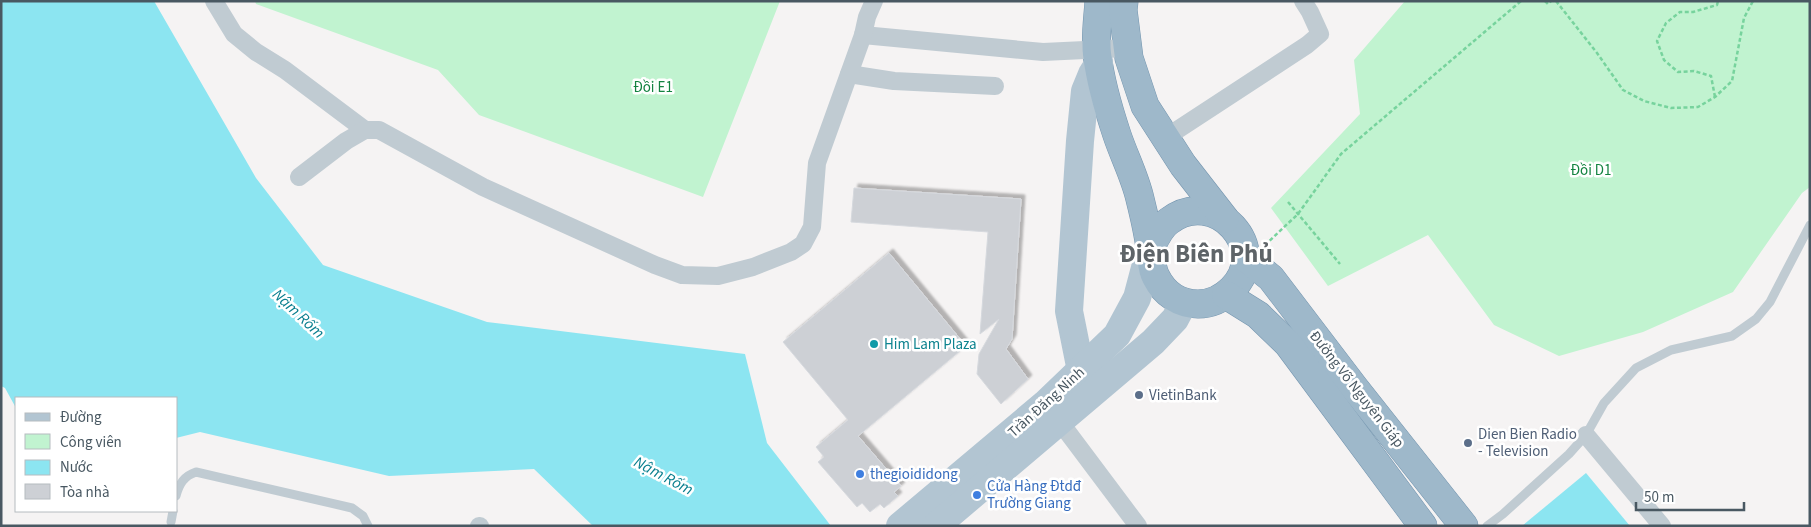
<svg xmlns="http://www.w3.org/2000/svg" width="1811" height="527" font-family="'Source Sans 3',sans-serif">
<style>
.green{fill:#c1f3d0}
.water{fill:#8ce5f1}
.building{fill:#cdd0d5;stroke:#d6d9de;filter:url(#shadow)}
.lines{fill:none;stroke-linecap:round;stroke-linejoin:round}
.trunk-casing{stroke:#7495af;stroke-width:29}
.path{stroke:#77d39d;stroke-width:2.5;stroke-dasharray:4 2.5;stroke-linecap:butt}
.service{stroke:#c0cbd2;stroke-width:9}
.minor{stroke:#c0cbd2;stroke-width:18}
.primary{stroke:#b2c5d2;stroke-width:28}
.trunk{stroke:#9eb8ca;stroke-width:28}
.culture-dot{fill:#0f9aa8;stroke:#fff;stroke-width:2}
.service-dot{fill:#5c6f8a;stroke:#fff;stroke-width:2}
.shop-dot{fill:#3f7fe0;stroke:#fff;stroke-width:2}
.labels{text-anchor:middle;stroke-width:5;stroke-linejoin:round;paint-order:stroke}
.park-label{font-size:15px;fill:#138340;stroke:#fff}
.culture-label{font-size:15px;fill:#0d838f;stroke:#fff;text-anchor:start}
.street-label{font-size:15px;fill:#495862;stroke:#fff}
.service-label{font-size:15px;fill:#4e5e75;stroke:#fff;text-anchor:start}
.shop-label{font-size:15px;fill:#366cbe;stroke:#fff;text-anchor:start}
.water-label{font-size:16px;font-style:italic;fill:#087e8e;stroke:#fff}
.town-label{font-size:25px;font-weight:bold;fill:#5e6468;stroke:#fff}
</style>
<defs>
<filter id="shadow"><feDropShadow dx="4" dy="-4" stdDeviation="1" flood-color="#0004"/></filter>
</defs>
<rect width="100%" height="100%" fill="#f5f3f3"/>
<g class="green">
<polygon points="255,1 780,1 703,197 479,115 438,70 256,4"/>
<polygon points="1405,1 1810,1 1810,187 1802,193 1733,292 1643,332 1559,356 1494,325 1428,235 1328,286 1271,208 1360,114 1354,60"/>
</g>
<g class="water">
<polygon points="1,1 154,1 256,178 323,265 487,322 745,354 767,443 831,526 593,526 534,469 389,476 200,432 176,438 176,398 16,398 16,408 5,388 1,386"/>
<polygon points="1586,473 1630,526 1522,526"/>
</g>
<g class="building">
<polygon points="854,188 1021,199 1012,339 1006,349 1028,379 1001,404 977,374 979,354 999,319 980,334 988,232 851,222"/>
<polygon points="889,253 966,346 858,436 901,486 894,492 898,496 884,508 880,504 870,512 862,503 857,507 818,462 824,457 816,447 848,420 783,342"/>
</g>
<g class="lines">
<g class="trunk-casing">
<g id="trunk">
<path d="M1099,1C1098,18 1095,37 1097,54C1100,79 1109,111 1117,135C1124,156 1135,177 1140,199C1144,215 1148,232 1150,248C1152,257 1151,268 1156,277C1164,293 1179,304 1198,304C1211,304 1223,298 1232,289C1272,249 1215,186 1169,221C1160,227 1155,239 1150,249"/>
<polyline points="1124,1 1123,10 1129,58 1145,106 1183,165 1225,219"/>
<polyline points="1245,257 1271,278 1354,387 1464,526"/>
<polyline points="1226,295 1258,315 1288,344 1423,526"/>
</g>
</g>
<g class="path">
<polyline points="1545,1 1548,4 1551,1"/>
<polyline points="1556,1 1597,53 1623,90 1644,101 1671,108 1698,107 1715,97 1732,81 1744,18 1753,1"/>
<polyline points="1715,97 1711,76 1694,71 1678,72 1664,60 1657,41 1666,23 1680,12 1693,12 1717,5 1718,1"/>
<polyline points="1288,202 1340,264"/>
<polyline points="1265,245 1298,214 1341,154 1521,1"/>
</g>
<g class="service">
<path d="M176,496C179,484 184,476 196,472L352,508L363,516L368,526"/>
<polyline points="171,522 173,511"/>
<polyline points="1487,526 1503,514 1569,454 1586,435 1604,403 1636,368 1671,350 1732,336 1756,319 1770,302 1810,225"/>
</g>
<g class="minor">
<polyline points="214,1 234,34 256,52 285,70 365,130"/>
<polyline points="863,35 1043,52 1127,48"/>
<polyline points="849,74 894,81 995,86"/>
<polyline points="1165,138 1307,45 1320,34 1310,12 1303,1"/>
<polyline points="299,177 346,141 365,130 379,130 483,187 655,265 682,275 718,276 753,267 791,252 803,244 812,227 817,163 863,35 867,17 874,1"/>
<polyline points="1060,422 1138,526"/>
<polyline points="1586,435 1662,526"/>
<polyline points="479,526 480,526"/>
</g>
<g class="primary">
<polyline points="1081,371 1069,311 1080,141 1085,91 1092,74 1099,63"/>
<polyline points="900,526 1045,404 1117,335 1137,298 1150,249"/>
<polyline points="936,526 1153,342 1175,319 1184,302"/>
</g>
<use href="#trunk" class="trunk"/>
</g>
<circle class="culture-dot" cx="874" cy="344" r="5"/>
<g class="service-dot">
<circle cx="1139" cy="395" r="5"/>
<circle cx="1468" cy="443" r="5"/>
</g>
<g class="shop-dot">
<circle cx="860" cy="474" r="5"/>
<circle cx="977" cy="495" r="5"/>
</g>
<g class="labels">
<g class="park-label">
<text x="653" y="92">Đồi E1</text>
<text x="1591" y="175">Đồi D1</text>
</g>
<g class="culture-label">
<text x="884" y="349">Him Lam Plaza</text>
</g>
<g class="street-label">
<text transform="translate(1357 389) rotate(52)" y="5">Đường Võ Nguyên Giáp</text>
<text transform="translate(1046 402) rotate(-42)" y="5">Trần Đăng Ninh</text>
</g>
<g class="service-label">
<text x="1149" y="400">VietinBank</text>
<text x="1478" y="439">Dien Bien Radio<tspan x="1478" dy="17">- Television</tspan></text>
</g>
<g class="shop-label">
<text x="870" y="479">thegioididong</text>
<text x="987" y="491">Cửa Hàng Đtdđ<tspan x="987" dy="17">Trường Giang</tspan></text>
</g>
<g class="water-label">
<text transform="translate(299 313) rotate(43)" y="6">Nậm Rốm</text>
<text transform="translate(664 475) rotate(28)" y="6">Nậm Rốm</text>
</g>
<g class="town-label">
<text x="1196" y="262">Điện Biên Phủ</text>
</g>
</g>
<rect width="1811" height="527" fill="none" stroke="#495862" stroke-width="5"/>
<rect x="15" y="397" width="162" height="115" fill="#ffffff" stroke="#b6bcc0"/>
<rect x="25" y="413" width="25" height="8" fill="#b2c5d2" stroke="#b6bcc0"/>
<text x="60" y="422" font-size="15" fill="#495862">Đường</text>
<rect x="25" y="434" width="25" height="15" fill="#c1f3d0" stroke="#b6bcc0"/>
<text x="60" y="447" font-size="15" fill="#495862">Công viên</text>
<rect x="25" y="460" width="25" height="15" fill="#8ce5f1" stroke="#b6bcc0"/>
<text x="60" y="472" font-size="15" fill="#495862">Nước</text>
<rect x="25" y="484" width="25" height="15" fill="#cdd0d5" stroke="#b6bcc0"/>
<text x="60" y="497" font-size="15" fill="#495862">Tòa nhà</text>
<path d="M1636 502v8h108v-8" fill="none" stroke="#495862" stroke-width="2.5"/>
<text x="1644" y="502" font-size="15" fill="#495862" stroke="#ffffff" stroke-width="4" paint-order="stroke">50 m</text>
</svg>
